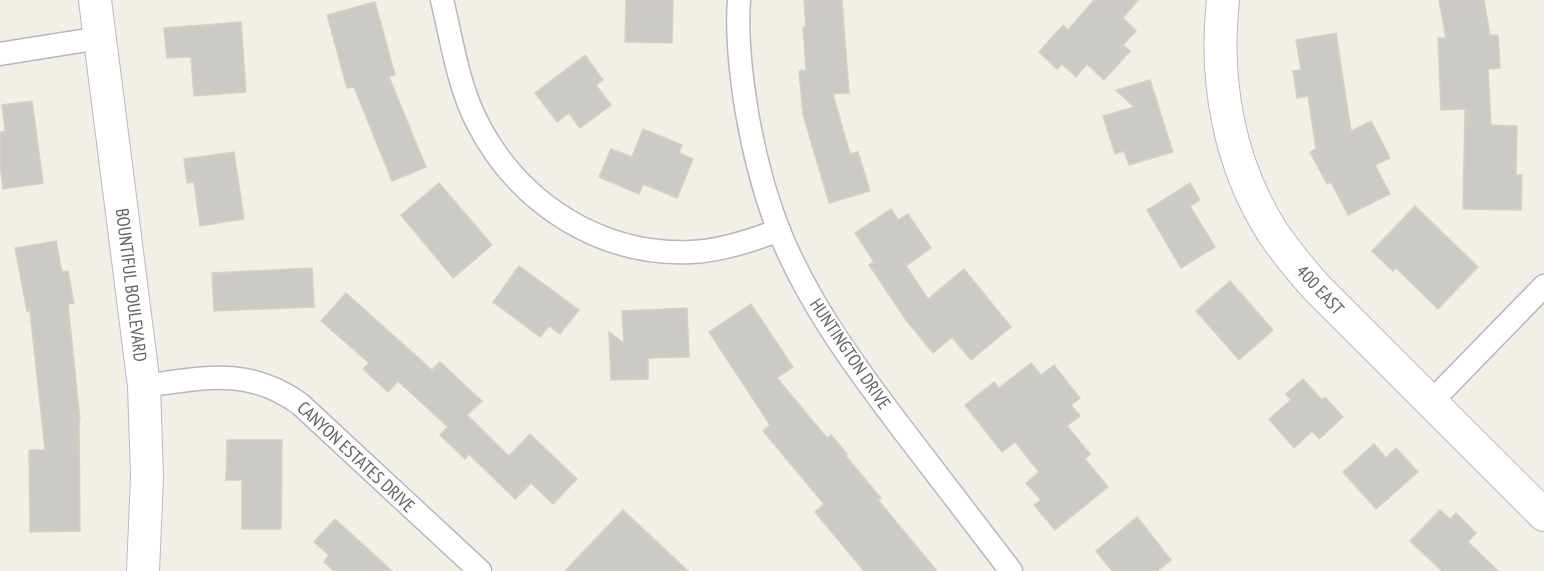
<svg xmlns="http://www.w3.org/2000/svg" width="1544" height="571" font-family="'PT Sans Narrow',sans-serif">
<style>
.building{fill:#cccac5;stroke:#d6d1c6;stroke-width:1.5}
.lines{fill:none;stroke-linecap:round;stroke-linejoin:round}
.street-casing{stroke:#b5b8bc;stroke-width:25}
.secondary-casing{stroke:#b6babf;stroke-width:34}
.street{stroke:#fff;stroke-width:22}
.secondary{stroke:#fff;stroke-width:32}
.labels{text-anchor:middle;stroke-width:5;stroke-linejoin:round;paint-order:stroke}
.street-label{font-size:18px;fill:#5f6368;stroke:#fff}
</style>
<rect width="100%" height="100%" fill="#f1efe8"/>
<g class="building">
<polygon points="626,0 673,0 672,43 625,42"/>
<polygon points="804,0 842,0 849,93 833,94 850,154 858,152 870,191 829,203 803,114 799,71 806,70 803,27 806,27"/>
<polygon points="1094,0 1138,0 1123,18 1136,31 1123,45 1130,51 1104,80 1087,64 1076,77 1062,64 1057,69 1039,52 1063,25 1068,30"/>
<polygon points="1439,0 1484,0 1490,35 1498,35 1500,68 1488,69 1491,125 1517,126 1516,175 1522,175 1521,210 1463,209 1465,109 1441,110 1438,38 1446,38"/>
<polygon points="375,2 395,75 389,77 426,167 392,181 354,87 347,88 327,15"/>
<polygon points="241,22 246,92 194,96 191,57 167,58 164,28"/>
<polygon points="1336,33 1351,131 1371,121 1390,158 1375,165 1390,194 1348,215 1331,182 1327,184 1310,152 1316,149 1308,96 1297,98 1293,71 1301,70 1296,40"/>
<polygon points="585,55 603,80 596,85 611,105 580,128 569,113 557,122 535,93"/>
<polygon points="1150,80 1173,152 1129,165 1124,151 1115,154 1103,116 1134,107 1116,90"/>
<polygon points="32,101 43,183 3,189 0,164 0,132 5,131 2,105"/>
<polygon points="643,129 682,145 679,153 693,159 677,198 643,184 639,194 599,177 611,149 632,157"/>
<polygon points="234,152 244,219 200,226 194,182 187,183 184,159"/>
<polygon points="439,183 492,245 453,278 401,215"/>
<polygon points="1190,183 1200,200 1190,206 1215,247 1181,268 1147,210"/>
<polygon points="1415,206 1478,267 1438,309 1396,268 1393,271 1372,251"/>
<polygon points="891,209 898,220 908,214 931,248 906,266 928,299 964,269 1011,327 971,360 952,337 933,353 906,320 869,265 874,262 855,233"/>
<polygon points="56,241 62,272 68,271 74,303 68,304 80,420 79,420 80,531 30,532 29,450 45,450 30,311 27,311 15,248"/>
<polygon points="519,266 579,310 560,334 549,326 540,337 493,302"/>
<polygon points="312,268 314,307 214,311 212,273"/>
<polygon points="1230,281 1273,330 1239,360 1196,311"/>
<polygon points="346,293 432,370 440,362 482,401 467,415 509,456 530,434 577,479 553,504 531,483 515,499 469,454 465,459 440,435 448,427 398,381 388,392 363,369 369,363 321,321"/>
<polygon points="751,304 793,367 777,378 827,438 831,435 847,454 845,455 881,498 878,500 937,571 864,571 815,512 824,504 763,431 770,425 709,332"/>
<polygon points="687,308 689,357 648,358 648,379 611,380 609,332 624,343 622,311"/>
<polygon points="1031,363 1041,375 1054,365 1080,398 1071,405 1080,416 1067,426 1090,454 1085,459 1108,487 1055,530 1034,505 1041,500 1026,483 1039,472 1015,442 1002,452 965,405 994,382 999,388"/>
<polygon points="1303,379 1322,400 1325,397 1343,417 1319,439 1312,431 1294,448 1269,419 1291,400 1286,394"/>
<polygon points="227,440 282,440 281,529 242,529 242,480 226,480"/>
<polygon points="1374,444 1386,458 1396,448 1418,472 1376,509 1343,472"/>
<polygon points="623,510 688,571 565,571"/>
<polygon points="1440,510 1450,519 1456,513 1476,533 1468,542 1498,571 1442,571 1410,541"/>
<polygon points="1137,517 1171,560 1157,571 1112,571 1096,551"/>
<polygon points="335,519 392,571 334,571 324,562 329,555 314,542"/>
</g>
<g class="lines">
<g class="street-casing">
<g id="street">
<path d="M442,0C452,41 458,85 477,122C518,203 600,256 691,252C721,251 751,241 779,230"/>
<path d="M739,0C736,37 741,76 747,113C754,153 764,193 779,231C809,305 856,368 903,430C939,477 975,524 1011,571"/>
<polyline points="0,54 100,38"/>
<path d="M144,386C203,378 248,366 300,404L480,571"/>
<polyline points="1431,402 1544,286"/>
</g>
</g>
<g class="secondary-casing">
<g id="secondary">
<polyline points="95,0 144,386 147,477 143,571"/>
<path d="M1223,0C1214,81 1229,164 1273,233C1286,252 1301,270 1316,287L1544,515"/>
</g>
</g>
<use href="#street" class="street"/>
<use href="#secondary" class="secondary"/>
</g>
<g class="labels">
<g class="street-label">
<text transform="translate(131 285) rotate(83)" y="6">BOUNTIFUL BOULEVARD</text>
<text transform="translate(1320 290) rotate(47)" y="6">400 EAST</text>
<text transform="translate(850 354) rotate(56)" y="6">HUNTINGTON DRIVE</text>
<text transform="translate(356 457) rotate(43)" y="6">CANYON ESTATES DRIVE</text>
</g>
</g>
</svg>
